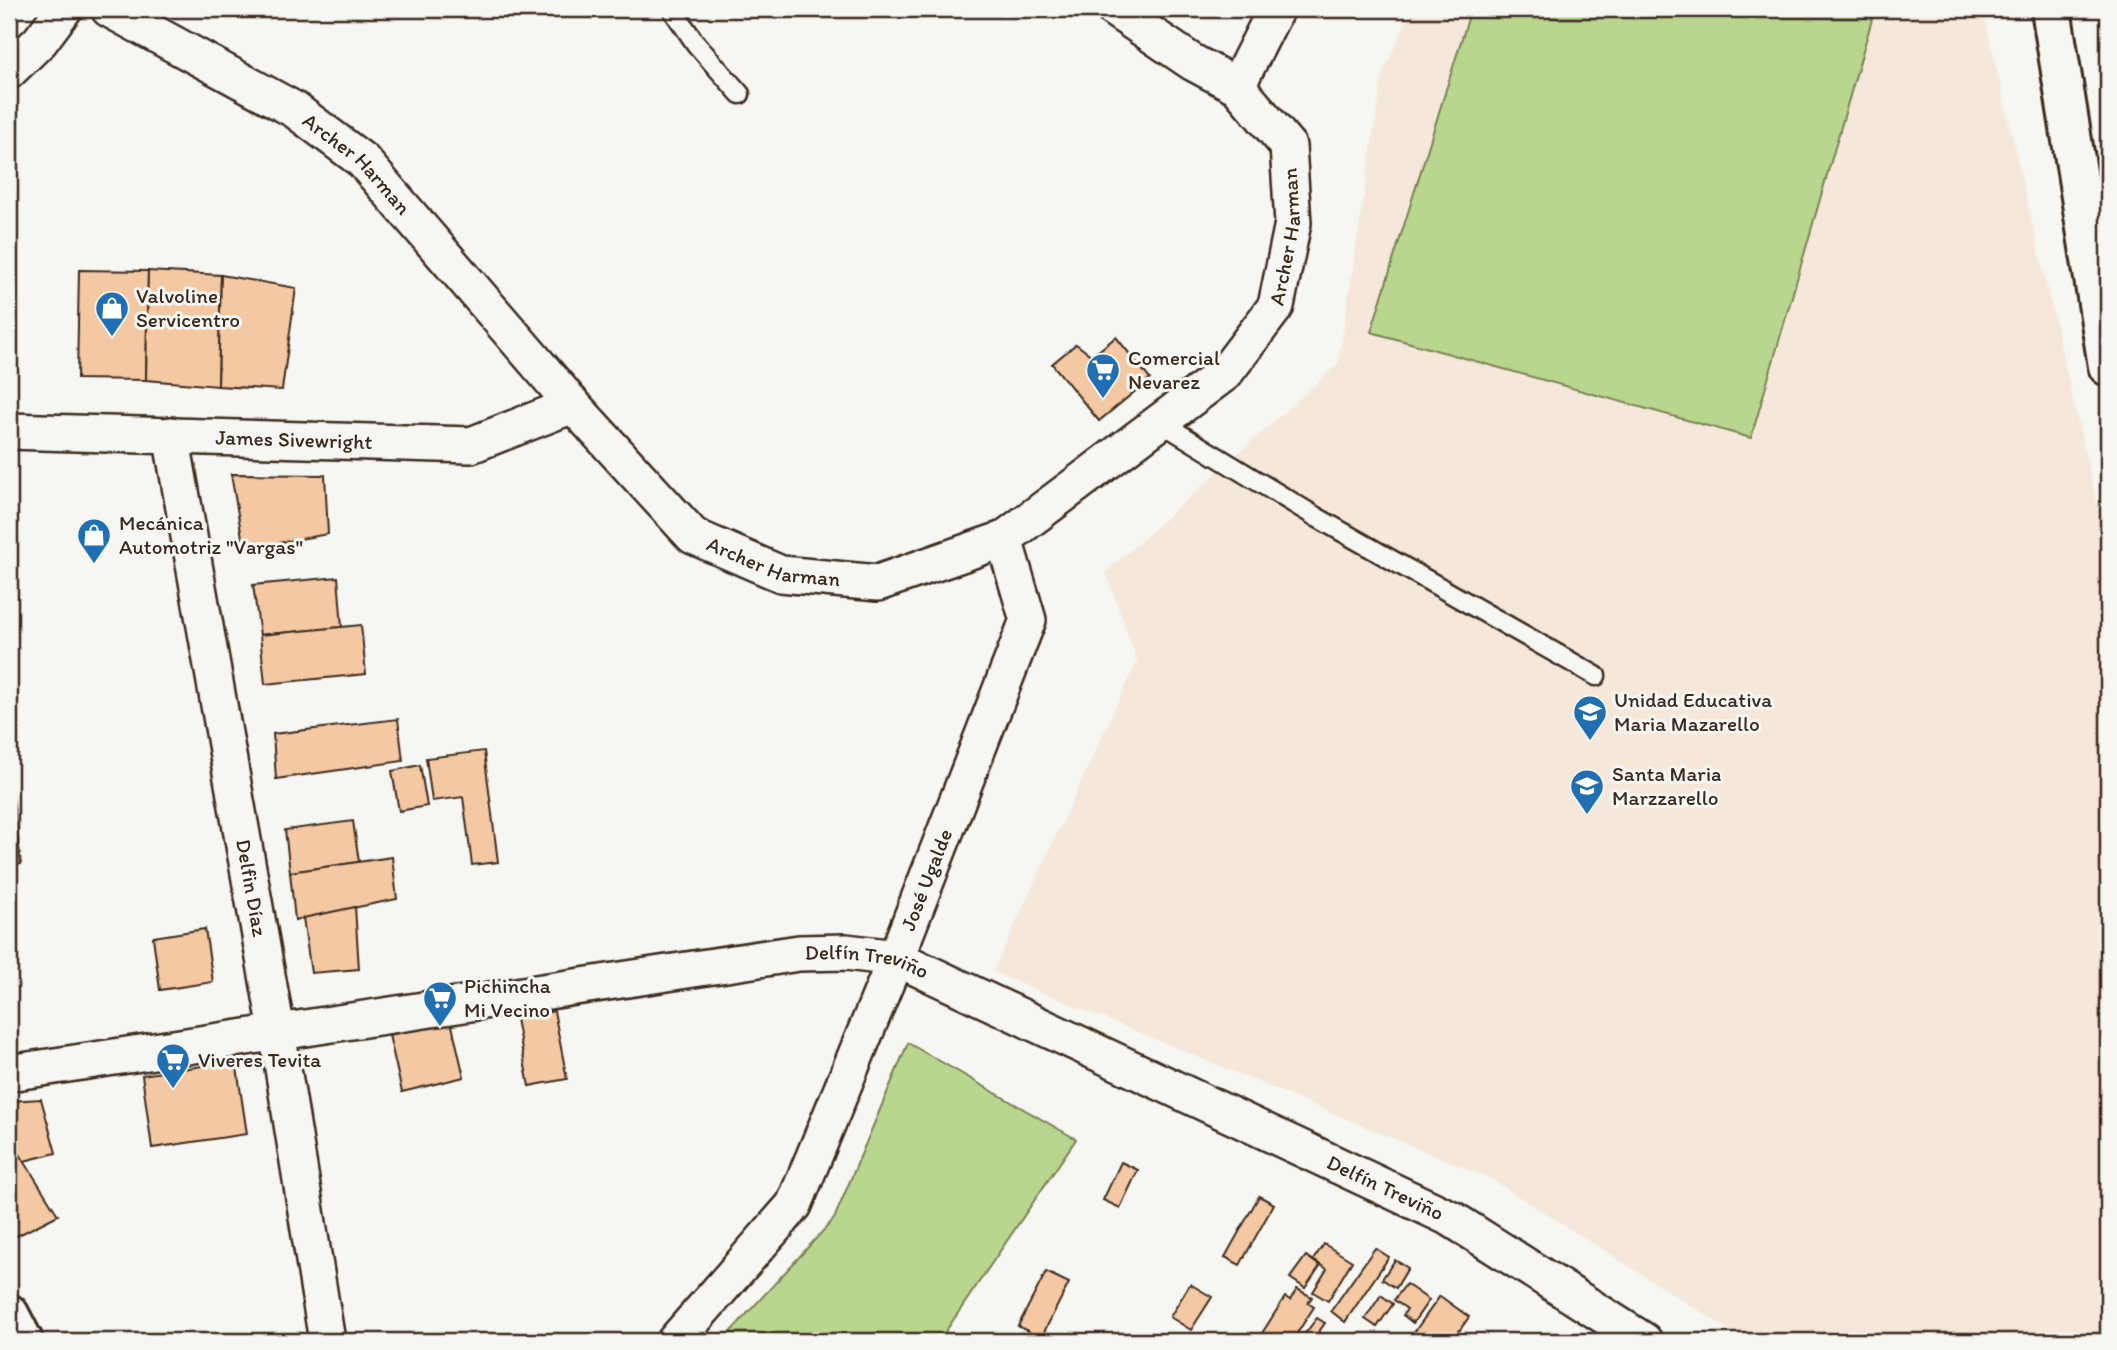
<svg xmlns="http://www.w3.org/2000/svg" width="2117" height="1350" font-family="Itim,sans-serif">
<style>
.built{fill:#f5e8da}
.green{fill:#b9d68e;stroke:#7a8056;stroke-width:2}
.building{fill:#f4c8a3;stroke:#3b2a1e;stroke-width:2}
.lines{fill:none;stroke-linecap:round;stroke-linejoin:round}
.lane-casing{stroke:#3b2a1e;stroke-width:23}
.street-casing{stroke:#3b2a1e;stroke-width:40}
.secondary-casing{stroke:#3b2a1e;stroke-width:44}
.lane{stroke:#f6f6f2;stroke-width:18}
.street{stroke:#f6f6f2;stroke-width:35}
.secondary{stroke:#f6f6f2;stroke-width:38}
.labels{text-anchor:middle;stroke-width:6;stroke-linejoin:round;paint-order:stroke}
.street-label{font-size:21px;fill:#3b2a1e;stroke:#f6f6f2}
.poi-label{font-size:21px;fill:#3b2a1e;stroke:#f6f6f2;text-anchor:start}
</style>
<rect width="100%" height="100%" fill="#f6f6f2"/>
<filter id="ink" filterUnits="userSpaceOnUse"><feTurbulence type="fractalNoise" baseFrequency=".0143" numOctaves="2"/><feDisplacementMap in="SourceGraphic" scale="14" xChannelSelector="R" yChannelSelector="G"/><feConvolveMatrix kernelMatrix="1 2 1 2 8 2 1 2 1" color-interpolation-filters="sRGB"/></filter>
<g filter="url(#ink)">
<polygon class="built" points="1412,9 1983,9 2097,504 2108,577 2108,1341 1747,1341 1491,1179 993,972 1137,661 1106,572 1338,364 1383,72"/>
<g class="green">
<polygon points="1471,9 1875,9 1751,438 1371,332"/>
<polygon points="908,1043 1076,1139 939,1341 722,1341 834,1219"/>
</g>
<g class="building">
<polygon points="79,270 148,271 146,380 77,379"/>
<polygon points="148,271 221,275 218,386 146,380"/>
<polygon points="221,275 296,288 282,390 218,386"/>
<polygon points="1116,337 1150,379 1099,421 1052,364 1076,344 1092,356"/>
<polygon points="231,474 325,475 328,534 244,549"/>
<polygon points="338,577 342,627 260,635 253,585"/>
<polygon points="361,625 366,674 265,684 260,635"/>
<polygon points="398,719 403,761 276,779 273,734"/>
<polygon points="484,751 498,862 472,865 463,797 432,801 426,758"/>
<polygon points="420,765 427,806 399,811 392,771"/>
<polygon points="13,798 21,864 9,865 9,799"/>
<polygon points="353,821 359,862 290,872 285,830"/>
<polygon points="392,857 397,899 295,920 290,872"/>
<polygon points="355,907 359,969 311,973 303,918"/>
<polygon points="205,929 213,982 160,990 153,937"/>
<polygon points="554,1011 567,1079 529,1086 516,1019"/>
<polygon points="451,1021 464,1077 402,1092 389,1035"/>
<polygon points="236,1061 247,1134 152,1148 142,1075"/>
<polygon points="41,1099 56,1153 24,1161 9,1137 9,1101"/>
<polygon points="9,1137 58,1215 13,1238 9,1232"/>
<polygon points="1121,1162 1138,1170 1120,1208 1103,1200"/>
<polygon points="1259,1196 1274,1204 1240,1265 1225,1257"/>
<polygon points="1324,1244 1352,1261 1328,1301 1313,1292 1327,1269 1313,1260"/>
<polygon points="1375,1248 1389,1257 1345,1322 1331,1311"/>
<polygon points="1306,1256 1320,1266 1305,1288 1290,1278"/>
<polygon points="1395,1260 1408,1268 1396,1288 1382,1279"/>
<polygon points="1046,1272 1069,1283 1041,1338 1018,1326"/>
<polygon points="1190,1284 1212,1297 1191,1330 1170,1317"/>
<polygon points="1406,1284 1429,1300 1413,1323 1403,1315 1407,1309 1394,1300"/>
<polygon points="1297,1289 1312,1297 1308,1303 1314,1307 1292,1341 1257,1341 1285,1297 1290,1300"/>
<polygon points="1381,1295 1393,1304 1377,1327 1365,1319"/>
<polygon points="1440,1296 1469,1317 1452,1341 1408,1341"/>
<polygon points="1317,1318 1325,1323 1313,1340 1304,1335"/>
</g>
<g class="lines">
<g class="lane-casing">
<g id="lane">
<polyline points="672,9 696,44 740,94"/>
<polyline points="1160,422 1318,518 1596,676"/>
</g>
</g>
<g class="street-casing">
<g id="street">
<path id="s1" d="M109,9L295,110L363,161L573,405L693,536L781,574L878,583L1004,539L1225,373L1276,306L1293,223L1288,146L1237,86L1192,62L1114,9"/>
<polyline points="9,71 40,41 64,9"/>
<polyline points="1237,86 1276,9"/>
<path id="s2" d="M9,431L471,445L573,405"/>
<path id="s3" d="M171,435L277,1031L327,1341"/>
<path id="s4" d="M9,1073L799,953L846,952L896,958L1452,1219L1644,1341"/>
<path id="s5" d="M675,1341L794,1205L896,958L1028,620L1004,539"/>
</g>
</g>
<g class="secondary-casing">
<g id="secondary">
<polyline points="2051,9 2108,366"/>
<polyline points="9,1314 23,1341"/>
</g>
</g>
<use href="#lane" class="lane"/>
<use href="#street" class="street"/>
<use href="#secondary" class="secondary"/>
</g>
</g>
<defs>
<g id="shop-pin" transform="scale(1.75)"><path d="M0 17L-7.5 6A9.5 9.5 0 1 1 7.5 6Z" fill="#1f6fb2" stroke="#f6f6f2"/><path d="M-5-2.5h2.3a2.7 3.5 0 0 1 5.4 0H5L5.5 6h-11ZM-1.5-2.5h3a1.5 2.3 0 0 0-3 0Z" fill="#fff"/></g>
<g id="supermarket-pin" transform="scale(1.75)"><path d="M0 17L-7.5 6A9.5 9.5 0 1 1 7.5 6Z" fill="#1f6fb2" stroke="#f6f6f2"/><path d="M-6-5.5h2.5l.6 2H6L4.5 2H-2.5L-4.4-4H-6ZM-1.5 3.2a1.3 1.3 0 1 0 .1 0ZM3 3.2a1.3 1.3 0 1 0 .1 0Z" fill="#fff"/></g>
<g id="school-pin" transform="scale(1.75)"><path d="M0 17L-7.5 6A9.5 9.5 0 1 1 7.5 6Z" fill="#1f6fb2" stroke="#f6f6f2"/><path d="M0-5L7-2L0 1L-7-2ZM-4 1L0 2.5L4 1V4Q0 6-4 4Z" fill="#fff"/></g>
<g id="university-pin" transform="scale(1.75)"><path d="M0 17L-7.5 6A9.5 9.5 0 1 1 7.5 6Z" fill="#1f6fb2" stroke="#f6f6f2"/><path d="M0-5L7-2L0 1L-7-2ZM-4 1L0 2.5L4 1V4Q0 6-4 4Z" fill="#fff"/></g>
</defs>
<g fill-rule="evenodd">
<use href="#shop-pin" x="112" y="308"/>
<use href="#supermarket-pin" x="1103" y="370"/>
<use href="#shop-pin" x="94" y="535"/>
<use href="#school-pin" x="1590" y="712"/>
<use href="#university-pin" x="1587" y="786"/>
<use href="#supermarket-pin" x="440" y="998"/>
<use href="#supermarket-pin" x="173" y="1060"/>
</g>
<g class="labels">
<g class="street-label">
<text dy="7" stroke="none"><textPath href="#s1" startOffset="294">Archer Harman</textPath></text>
<text dy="7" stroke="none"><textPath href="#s1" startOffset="1554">Archer Harman</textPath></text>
<text dy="7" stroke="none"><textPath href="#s2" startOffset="285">James Sivewright</textPath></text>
<text dy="7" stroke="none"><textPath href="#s1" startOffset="882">Archer Harman</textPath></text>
<text dy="7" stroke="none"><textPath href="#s5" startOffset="532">José Ugalde</textPath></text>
<text dy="7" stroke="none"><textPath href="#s3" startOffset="460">Delfin Díaz</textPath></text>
<text dy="7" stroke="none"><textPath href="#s4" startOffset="868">Delfín Treviño</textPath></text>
<text dy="7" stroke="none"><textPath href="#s4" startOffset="1437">Delfín Treviño</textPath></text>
</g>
<g class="poi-label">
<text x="136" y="303">Valvoline<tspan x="136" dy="24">Servicentro</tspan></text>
<text x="1128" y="365">Comercial<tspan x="1128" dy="24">Nevarez</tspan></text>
<text x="119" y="530">Mecánica<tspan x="119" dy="24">Automotriz "Vargas"</tspan></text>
<text x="1614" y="707">Unidad Educativa<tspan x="1614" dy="24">Maria Mazarello</tspan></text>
<text x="1612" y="781">Santa Maria<tspan x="1612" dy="24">Marzzarello</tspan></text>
<text x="464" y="993">Pichincha<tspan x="464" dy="24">Mi Vecino</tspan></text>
<text x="198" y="1067">Viveres Tevita</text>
</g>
</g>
<rect width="2117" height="1350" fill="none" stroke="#f6f6f2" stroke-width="35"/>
<rect x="18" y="18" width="2082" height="1315" fill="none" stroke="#3b2a1e" stroke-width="2.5" filter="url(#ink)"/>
</svg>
